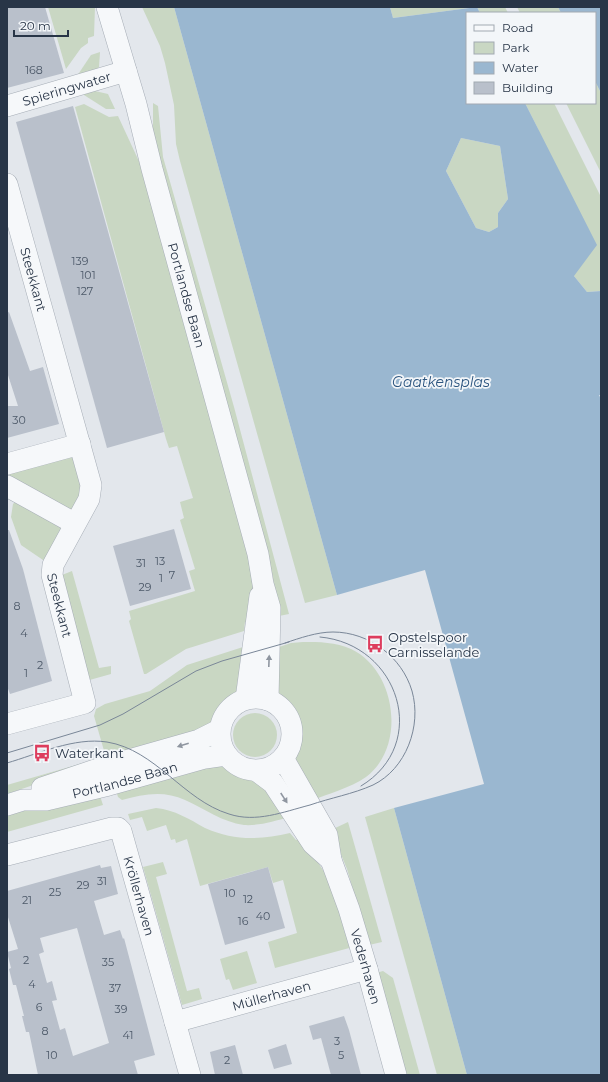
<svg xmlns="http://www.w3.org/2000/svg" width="608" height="1082" font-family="Montserrat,sans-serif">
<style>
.green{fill:#c9d7c3}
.water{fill:#9ab7d0;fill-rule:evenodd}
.building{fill:#b9c0cb;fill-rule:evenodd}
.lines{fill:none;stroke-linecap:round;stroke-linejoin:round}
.minor-casing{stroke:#a7aeb7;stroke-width:22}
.minor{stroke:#f6f8fa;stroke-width:21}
.tram{stroke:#7a8798;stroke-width:1}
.oneway{fill:#8f96a0}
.labels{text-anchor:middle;stroke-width:3.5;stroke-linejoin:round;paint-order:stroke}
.number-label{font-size:11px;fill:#4c5868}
.street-label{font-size:13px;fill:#283547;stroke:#f3f6f9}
.poi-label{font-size:13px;fill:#283547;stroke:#f3f6f9;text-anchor:start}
.water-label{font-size:14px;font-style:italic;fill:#2d5680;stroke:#f3f6f9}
</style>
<rect width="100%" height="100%" fill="#e3e7ec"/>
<g class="green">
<polygon points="48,7 95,7 94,36 88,38 88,43 81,48 66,69"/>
<polygon points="142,7 174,7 337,595 305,603 180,161 176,144 174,105 165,63 160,46"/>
<polygon points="390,7 505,7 508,13 480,13 477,7 393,18"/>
<polygon points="517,7 558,7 561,13 520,13"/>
<polygon points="100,52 99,67 94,72 75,79 91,55"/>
<polygon points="595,81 601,93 601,173 566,103 595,103"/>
<polygon points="95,91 108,94 115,109 106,109 84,95 84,93"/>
<polygon points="153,103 158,106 163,157 234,407 289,614 279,616 272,573 267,551 153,138"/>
<polygon points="525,103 554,103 601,197 601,291 587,292 574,276 538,129"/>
<polygon points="84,104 109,117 118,116 143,170 247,548 254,584 250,623 245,622 244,631 186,649 146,674 144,674 129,621 131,619 129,611 195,591 189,571 195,569 180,520 184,518 180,502 193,498 177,446 169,448 166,439 75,107"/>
<polygon points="461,138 500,146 508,199 498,213 498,227 489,232 476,228 446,171"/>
<polygon points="73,456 83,490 47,559 43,560 21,545 11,517 13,504 17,500 9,473"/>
<polygon points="72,571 99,668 111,666 111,674 86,681 57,577"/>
<path d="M303,642C319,642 336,642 351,649C396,670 407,746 366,777C350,788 328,794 310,801L294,762L298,739L297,724L292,712L279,693L276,685V648L291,643Z"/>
<path d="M243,647L237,695C225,705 215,712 209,727L107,761L94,716L96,709L105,704L150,691L187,665Z"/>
<circle cx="255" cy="735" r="22"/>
<polygon points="90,761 92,765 7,794 7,785"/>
<path d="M203,764L222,766L240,776L261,782L289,817C275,821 259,826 244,825C222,822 205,809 185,800C164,790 143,794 122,800L118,797L115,788Z"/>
<polygon points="99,793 103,805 7,832 7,815"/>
<path d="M156,808C175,810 189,819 205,828C234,841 260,840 290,833L296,840L301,837L331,882L353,947L275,968L268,942L297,933L283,880L273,883L268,867L200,886L187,839L176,843L175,839L171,840L166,825L147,831L142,817L130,820L128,814Z"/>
<polygon points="394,808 467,1075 437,1075 365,817"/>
<polygon points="348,822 382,942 369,945 347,869 331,830"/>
<polygon points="163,862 167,874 156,877 187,991 199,988 202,999 182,1005 143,867"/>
<polygon points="247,951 257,983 233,990 229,979 226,980 220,959"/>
<polygon points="383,971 393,978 420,1075 404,1075 376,973"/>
</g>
<g class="water">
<path d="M174,7H390L393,18L477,7L480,13H467V103H525L597,245L574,276L587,292L601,291V395H599L601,399V1075H467L394,808L484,784L425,570L337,595ZM461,138L500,146L508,199L498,213V227L489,232L476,228L446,171Z"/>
<polygon points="558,7 601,8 601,93 595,81 595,13 561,13"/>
</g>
<g class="building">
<polygon points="7,7 45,7 64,73 7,88"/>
<polygon points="73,106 164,432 107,448 16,122"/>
<polygon points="9,312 30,371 43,367 59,424 7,438 7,406 18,406 7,372 7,313"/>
<polygon points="174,529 191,589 130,606 113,546"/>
<polygon points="7,530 9,530 23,569 52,681 10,694 7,686"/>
<path d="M100,865L101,868L111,866L118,894L94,901L104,935L120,930L123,939L124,938L155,1055L134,1061L138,1075H38L29,1032H26L22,1016H24L16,985H13L9,969L11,968L7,952L18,949L7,914V891ZM77,928L109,1043L73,1056L65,1028L60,1030L52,1001L57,1000L52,981L47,983L39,954L44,952L40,938Z"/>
<polygon points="268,867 285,928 225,945 208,884"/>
<polygon points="344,1016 349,1030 361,1075 331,1075 321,1038 313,1040 309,1026"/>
<polygon points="286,1044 292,1064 274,1069 268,1050"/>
<polygon points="235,1045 243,1075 215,1075 210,1052"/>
</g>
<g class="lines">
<g class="minor-casing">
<g id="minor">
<path id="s1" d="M107,7L136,104L152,169L258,554L263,584L270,608L268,700"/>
<path id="s2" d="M7,106L126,71"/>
<path id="s3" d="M7,184L91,485L89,499L53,565L52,575L85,703L7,724"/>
<polyline points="7,464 80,444"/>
<polyline points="7,486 74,523"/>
<circle cx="256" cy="734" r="36"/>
<polyline points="246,699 260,596"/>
<path id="s4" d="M283,758L327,835L331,860L349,909L367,969L396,1075"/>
<polyline points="257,771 273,783 313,844 331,860"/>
<polyline points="42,788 104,767 199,740 219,730"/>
<path id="s5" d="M7,805L23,800H46L109,785L205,758L226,755"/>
<path id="s6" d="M7,855L112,828H118L121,831L190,1075"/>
<path id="s7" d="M175,1022L367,969"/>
</g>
</g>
<use href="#minor" class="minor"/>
<g class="tram">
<path d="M320,637C399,644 431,744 361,786"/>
<polyline points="7,753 100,725 123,714 196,671 222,661 289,642"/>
<path d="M7,763C38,754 74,737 107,742C156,750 183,800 229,814C256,823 283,812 310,805C330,798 353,794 373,785C406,769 422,726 412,691C402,657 369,632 333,632C317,632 300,638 285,643"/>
</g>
</g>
<defs><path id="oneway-solid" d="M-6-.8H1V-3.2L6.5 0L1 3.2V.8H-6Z"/></defs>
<g class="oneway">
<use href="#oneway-solid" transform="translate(269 661) rotate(-88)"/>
<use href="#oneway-solid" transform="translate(183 745) rotate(163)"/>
<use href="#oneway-solid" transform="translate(284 798) rotate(57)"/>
</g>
<defs>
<g id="bus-bare" transform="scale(1.38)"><path d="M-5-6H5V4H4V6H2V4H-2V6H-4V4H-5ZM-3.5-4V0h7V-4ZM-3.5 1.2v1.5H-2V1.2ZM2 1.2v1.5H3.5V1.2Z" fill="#dd3c5d" stroke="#f3f6f9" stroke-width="2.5" paint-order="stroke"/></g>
</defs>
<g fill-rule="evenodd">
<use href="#bus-bare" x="375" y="644"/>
<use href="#bus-bare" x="42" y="753"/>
</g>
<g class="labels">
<g class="number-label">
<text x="34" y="74">168</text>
<text x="80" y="265">139</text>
<text x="88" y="279">101</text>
<text x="85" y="295">127</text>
<text x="19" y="424">30</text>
<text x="160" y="565">13</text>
<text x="141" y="567">31</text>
<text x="172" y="579">7</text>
<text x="161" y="582">1</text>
<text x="145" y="591">29</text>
<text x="17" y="610">8</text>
<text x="24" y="637">4</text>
<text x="40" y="669">2</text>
<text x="26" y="677">1</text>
<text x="102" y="885">31</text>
<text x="83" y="889">29</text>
<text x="55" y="896">25</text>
<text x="230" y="897">10</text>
<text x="248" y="903">12</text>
<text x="27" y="904">21</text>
<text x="263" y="920">40</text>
<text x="243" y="925">16</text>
<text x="26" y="964">2</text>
<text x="108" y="966">35</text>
<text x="32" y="988">4</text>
<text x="115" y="992">37</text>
<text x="39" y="1011">6</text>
<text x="121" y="1013">39</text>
<text x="45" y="1035">8</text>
<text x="128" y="1039">41</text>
<text x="337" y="1045">3</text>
<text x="52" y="1059">10</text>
<text x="341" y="1059">5</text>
<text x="227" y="1064">2</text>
</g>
<g class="street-label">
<text dy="5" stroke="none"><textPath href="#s2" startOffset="62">Spieringwater</textPath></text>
<text dy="5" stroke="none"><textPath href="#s3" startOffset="99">Steekkant</textPath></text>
<text dy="5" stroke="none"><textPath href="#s1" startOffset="299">Portlandse Baan</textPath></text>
<text dy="5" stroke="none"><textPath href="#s3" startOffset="443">Steekkant</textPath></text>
<text dy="5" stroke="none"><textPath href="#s5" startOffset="121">Portlandse Baan</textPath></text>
<text dy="5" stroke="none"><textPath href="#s6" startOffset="186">Kröllerhaven</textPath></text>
<text dy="5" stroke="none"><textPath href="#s4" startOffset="226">Vederhaven</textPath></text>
<text dy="5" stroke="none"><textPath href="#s7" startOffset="100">Müllerhaven</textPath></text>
</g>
<g class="poi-label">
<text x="388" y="642">Opstelspoor<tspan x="388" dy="15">Carnisselande</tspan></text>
<text x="55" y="758">Waterkant</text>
</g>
<g class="water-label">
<text x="441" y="387">Gaatkensplas</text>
</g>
</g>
<rect width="608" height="1082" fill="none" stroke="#283547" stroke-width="16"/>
<rect x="466" y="12" width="130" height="92" fill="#f3f6f9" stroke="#a2a9b2"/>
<rect x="474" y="25" width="20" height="6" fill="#f6f8fa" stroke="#a2a9b2"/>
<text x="502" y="32" font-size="12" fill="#283547">Road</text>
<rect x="474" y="42" width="20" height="12" fill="#c9d7c3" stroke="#a2a9b2"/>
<text x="502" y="52" font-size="12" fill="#283547">Park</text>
<rect x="474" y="62" width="20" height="12" fill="#9ab7d0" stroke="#a2a9b2"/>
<text x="502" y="72" font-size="12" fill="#283547">Water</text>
<rect x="474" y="82" width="20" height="12" fill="#b9c0cb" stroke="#a2a9b2"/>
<text x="502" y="92" font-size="12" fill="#283547">Building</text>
<path d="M14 30v6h54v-6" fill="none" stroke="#283547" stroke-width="2"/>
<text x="20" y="30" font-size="12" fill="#283547" stroke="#f3f6f9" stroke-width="3" paint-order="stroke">20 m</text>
</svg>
